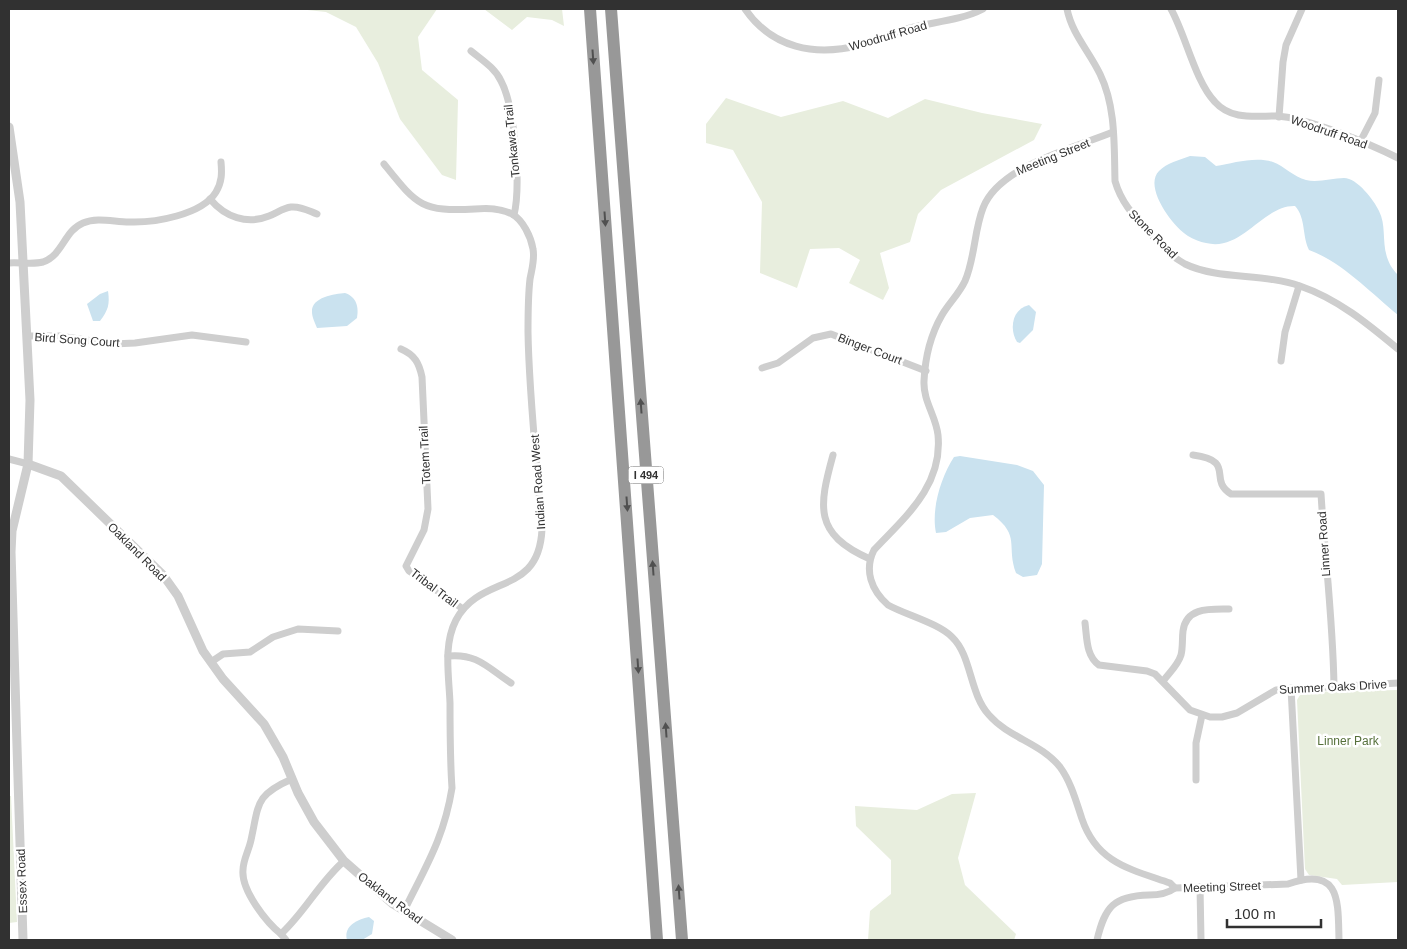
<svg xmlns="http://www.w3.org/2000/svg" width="1407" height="949" font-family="Helvetica,sans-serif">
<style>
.green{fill:#e8eede}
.water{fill:#cae2ef}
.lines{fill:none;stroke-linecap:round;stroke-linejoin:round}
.minor{stroke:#cecece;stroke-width:7}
.tertiary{stroke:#cecece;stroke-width:9}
.motorway{stroke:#989898;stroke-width:12}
.oneway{fill:#505050}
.labels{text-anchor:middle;stroke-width:5;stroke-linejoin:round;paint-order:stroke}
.shield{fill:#fff;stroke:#6f6f6f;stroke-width:1}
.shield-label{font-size:11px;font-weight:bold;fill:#313131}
.street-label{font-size:12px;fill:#313131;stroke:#fff}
.park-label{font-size:12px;fill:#56703b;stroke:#fff}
</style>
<rect width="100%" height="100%" fill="#fff"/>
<g class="green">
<polygon points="298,9 437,9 418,37 422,70 458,100 456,180 442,175 400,119 378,63 356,27 326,12"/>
<polygon points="484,9 562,9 564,26 552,20 527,17 512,30"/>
<polygon points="726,98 781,117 843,101 888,118 925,99 982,113 1042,124 1034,140 941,190 918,214 910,242 880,253 889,288 883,300 849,283 860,260 839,248 810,249 797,288 760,273 762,202 733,150 706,143 706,124"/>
<polygon points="1398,690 1398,882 1342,885 1337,879 1309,875 1305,869 1297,700 1300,695 1308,692"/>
<polygon points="976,793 958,858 965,885 1016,934 1014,940 868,940 870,911 891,894 891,860 856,826 855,806 917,810 952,794"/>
<polygon points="9,796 11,796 17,922 9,923"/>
</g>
<g class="water">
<path d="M1190,156L1205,157L1216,166C1233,163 1256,156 1273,162C1284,166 1294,177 1306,180C1318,183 1332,178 1344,178C1357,178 1374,200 1379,211C1389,230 1377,254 1398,275V315C1371,293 1342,262 1309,250C1302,236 1306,218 1295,206C1263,205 1242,252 1206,243C1200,242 1193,239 1188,236C1173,227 1143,187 1159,171C1167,163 1179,160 1190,156Z"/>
<path d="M108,291C110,305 108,310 100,321H93L87,304L100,294Z"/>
<path d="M345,293C357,297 359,308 357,318L347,326L317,328C315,323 312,317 312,312C311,297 335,294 345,293Z"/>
<path d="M1029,305L1036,312L1033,330L1020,343L1017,342C1009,329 1012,309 1029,305Z"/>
<path d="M960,456L1017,465L1033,471L1044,485L1042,564L1037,575L1023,577L1016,573C1006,546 1021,536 993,515L970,518L946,532L936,533C931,509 941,477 954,457Z"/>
<path d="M369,917L374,921L372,934L362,940H347C343,926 358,919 369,917Z"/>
</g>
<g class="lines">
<g class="minor">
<path d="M745,9C772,48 815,57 860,45C876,41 890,33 906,29C931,22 960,21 983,9"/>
<path d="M1067,9C1072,34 1089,51 1100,74C1116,107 1114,145 1115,181C1121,202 1133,215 1148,231C1159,243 1170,256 1185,264C1218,280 1263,273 1300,286C1338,299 1368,324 1398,349"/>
<path d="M1171,9C1186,36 1195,81 1215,102C1231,120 1254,116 1276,116C1306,117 1370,144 1398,158"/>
<path d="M471,51C482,60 495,68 501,81C515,107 521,186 514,215"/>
<polyline points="1279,117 1283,62 1286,45 1302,9"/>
<path d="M1113,132C1074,148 999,166 983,208C974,231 975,258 965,281C959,294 949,303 942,315C931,334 925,359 924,381C923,401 936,416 938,435C943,486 905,517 874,550C864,570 871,590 888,605C906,615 938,623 952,637C972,656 969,693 989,715C1009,738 1041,743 1060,767C1071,782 1076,801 1082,819C1097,863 1130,869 1170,883L1175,888L1288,884C1341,865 1338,902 1339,940"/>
<polyline points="1360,142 1375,113 1379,80"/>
<path d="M384,164C417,205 421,212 475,209C488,208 500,208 512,214C523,220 531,237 533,249C535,259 532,268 530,279C528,296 528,314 528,332C529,397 537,463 542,529C539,597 481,573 456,620C443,645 449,676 450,703C450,731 450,759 452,788C444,838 426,866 404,911"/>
<path d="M210,199C225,217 247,225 269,216C277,213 283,208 291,207C301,206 309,211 317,214"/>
<path d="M9,263C20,262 32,265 43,262C63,255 64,231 83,223C97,217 114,222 129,222C154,223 202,215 216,192C222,182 222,173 221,162"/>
<polyline points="27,336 59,336 113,344 135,343 192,335 246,342"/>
<path d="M401,349C415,355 419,363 422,377L428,509L424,530L406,566L409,571L463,609"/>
<polyline points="1281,361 1285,332 1299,286"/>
<polyline points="762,368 778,363 813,338 831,334 926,371"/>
<path d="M833,455C819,506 813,534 870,559"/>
<path d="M1193,455C1237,461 1207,479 1231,494H1321C1325,558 1333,621 1334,686"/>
<polyline points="9,459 28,464"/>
<path d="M1085,623C1087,638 1086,656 1099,665L1147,671L1155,674L1190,710L1210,717H1222L1237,713L1276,690L1398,683"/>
<path d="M448,656C477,653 488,668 511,683"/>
<polyline points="211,662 223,654 250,652 273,637 298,629 338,631"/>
<path d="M1164,680C1170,672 1178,665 1181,655C1183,647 1182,639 1183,631C1186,607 1210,609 1229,609"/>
<polyline points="1291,688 1301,880"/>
<path d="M292,779C255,795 259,804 251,840C249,850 243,860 243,870C241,890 266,922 281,934C305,912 319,883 344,861"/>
<polyline points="1196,780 1196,743 1202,715"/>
<polyline points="1200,887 1201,940"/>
<polyline points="281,934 286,940"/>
<path d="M1097,940C1105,907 1113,896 1149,895C1158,895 1167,894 1175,888"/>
</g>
<g class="tertiary">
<polyline points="9,127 20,202 30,400 28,464 12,531 11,552 23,940"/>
<polyline points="28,464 61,476 163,575 178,596 203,651 223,679 264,724 283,757 298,793 314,822 344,861 393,904 452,940"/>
</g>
<g class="motorway">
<polyline points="590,9 657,940"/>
<polyline points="611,9 682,940"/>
</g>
</g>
<defs><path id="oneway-solid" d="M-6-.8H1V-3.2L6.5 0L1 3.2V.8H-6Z" transform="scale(1.25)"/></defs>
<g class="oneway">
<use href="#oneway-solid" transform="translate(593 57) rotate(86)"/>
<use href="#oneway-solid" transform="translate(605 219) rotate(86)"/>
<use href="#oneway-solid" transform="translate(641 406) rotate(-94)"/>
<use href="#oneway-solid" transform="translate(627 504) rotate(86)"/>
<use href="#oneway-solid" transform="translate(653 568) rotate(-94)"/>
<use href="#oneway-solid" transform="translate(638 666) rotate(86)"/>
<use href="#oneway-solid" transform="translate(666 730) rotate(-94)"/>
<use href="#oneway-solid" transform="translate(679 892) rotate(-94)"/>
</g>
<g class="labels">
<rect class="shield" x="628.5" y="466.5" width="35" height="17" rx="4"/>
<g class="shield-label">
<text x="646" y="479">I 494</text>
</g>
<g class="street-label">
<text transform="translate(888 36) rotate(-16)" y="4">Woodruff Road</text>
<text transform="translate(1329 132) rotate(19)" y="4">Woodruff Road</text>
<text transform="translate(512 141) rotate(-96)" y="4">Tonkawa Trail</text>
<text transform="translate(1053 157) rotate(-22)" y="4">Meeting Street</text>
<text transform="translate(1153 234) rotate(45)" y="4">Stone Road</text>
<text transform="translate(77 340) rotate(4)" y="4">Bird Song Court</text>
<text transform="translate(870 349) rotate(21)" y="4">Binger Court</text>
<text transform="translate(425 455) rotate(-93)" y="4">Totem Trail</text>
<text transform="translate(538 482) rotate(-94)" y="4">Indian Road West</text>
<text transform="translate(1324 544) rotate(-94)" y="4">Linner Road</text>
<text transform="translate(137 552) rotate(45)" y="4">Oakland Road</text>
<text transform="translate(434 588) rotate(37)" y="4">Tribal Trail</text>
<text transform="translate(1333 687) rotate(-3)" y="4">Summer Oaks Drive</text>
<text transform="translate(22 881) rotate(-92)" y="4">Essex Road</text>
<text transform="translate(1222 887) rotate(-2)" y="4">Meeting Street</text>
<text transform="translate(390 898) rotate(37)" y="4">Oakland Road</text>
</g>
<g class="park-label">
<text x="1348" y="745">Linner Park</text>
</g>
</g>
<rect width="1407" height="949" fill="none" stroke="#313131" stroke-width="20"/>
<path d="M1227 919v8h94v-8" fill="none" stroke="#313131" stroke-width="2.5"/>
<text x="1234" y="919" font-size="15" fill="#313131" stroke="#ffffff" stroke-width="4" paint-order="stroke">100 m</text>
</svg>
